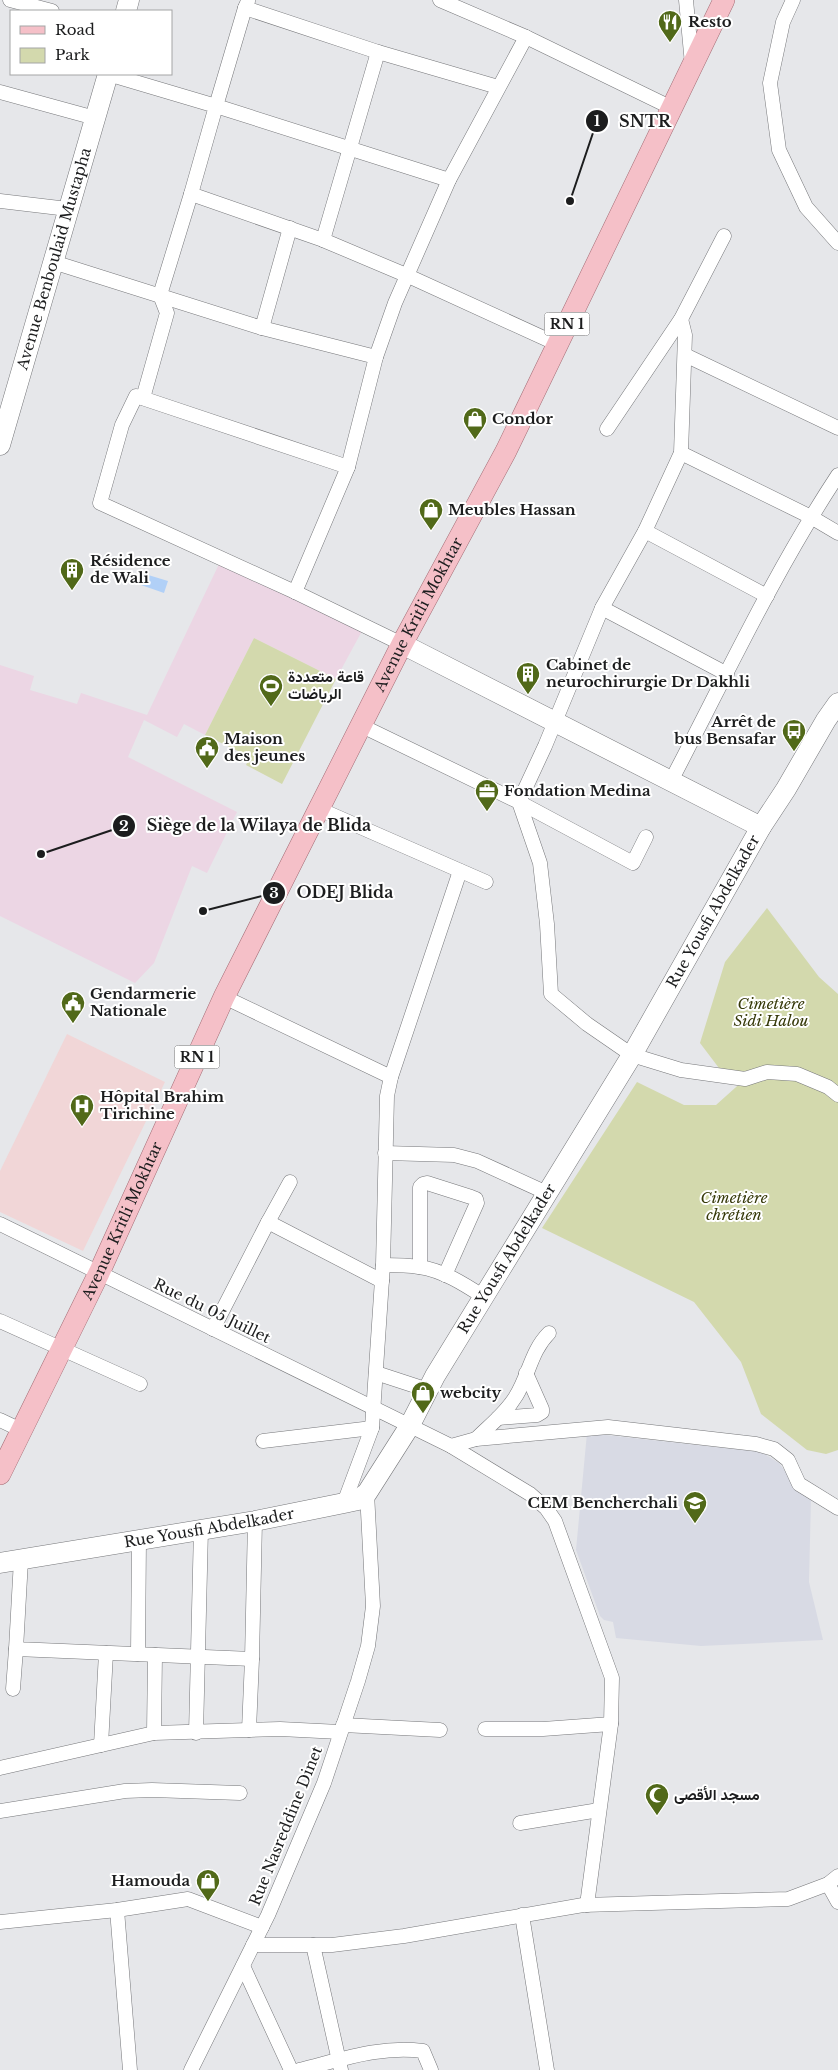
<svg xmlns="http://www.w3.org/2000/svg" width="838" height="2070" font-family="'Libre Baskerville',Vazirmatn,serif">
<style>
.commercial{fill:#ecd6e4}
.built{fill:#d8dae4}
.medical{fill:#f1d6d7}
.green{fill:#d3d9ad}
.water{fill:#b1d0f7}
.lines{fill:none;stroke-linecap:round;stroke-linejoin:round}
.street-casing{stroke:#76777a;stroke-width:15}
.secondary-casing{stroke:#76777a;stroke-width:21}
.primary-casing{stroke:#a46c75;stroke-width:22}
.street{stroke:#fff;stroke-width:14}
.secondary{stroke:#fff;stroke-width:20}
.primary{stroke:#f5c0c8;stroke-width:21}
.labels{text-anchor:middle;stroke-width:4;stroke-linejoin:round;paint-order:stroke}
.shield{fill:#fff;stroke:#606162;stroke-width:1}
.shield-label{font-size:14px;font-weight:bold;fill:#1c1d1e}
.poi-label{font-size:15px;font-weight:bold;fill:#1c1d1e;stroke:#fff;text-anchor:start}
.street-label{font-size:15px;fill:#1c1d1e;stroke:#fff}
.park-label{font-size:15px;font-style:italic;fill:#363909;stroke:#fff}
.leader{fill:none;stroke:#1c1d1e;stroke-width:2}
.callout-dot{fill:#1c1d1e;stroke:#fff;stroke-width:2}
.mark-label{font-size:15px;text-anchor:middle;font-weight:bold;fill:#fff}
.callout-label{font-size:16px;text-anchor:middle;font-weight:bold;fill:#1c1d1e;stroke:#fff;stroke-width:4;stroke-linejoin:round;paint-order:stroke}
</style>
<rect width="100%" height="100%" fill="#e6e7ea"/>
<polygon class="commercial" points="220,562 362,631 336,679 254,638 205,735 184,724 177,737 144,720 128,757 237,812 207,873 192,866 154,963 135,983 0,916 0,665 34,676 30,690 77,704 81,693 147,715"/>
<polygon class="built" points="587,1433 761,1452 779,1463 791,1479 811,1498 809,1582 823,1640 701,1646 616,1638 613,1622 604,1620 600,1616 576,1550"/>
<polygon class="medical" points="67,1034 165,1082 83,1251 0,1212 0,1171"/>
<g class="green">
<polygon points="254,638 336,679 282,784 246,765 250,757 205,735"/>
<polygon points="767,908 819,977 838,994 838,1450 826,1454 807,1450 761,1414 741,1362 694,1302 542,1228 637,1082 684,1105 716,1105 745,1079 725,1076 700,1043 725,962"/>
</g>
<polygon class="water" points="145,574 168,581 164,593 141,585"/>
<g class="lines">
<g class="street-casing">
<g id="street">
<polyline points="10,0 52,11"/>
<polyline points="440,0 526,37 672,108"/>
<polyline points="686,0 692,64"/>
<polyline points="793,0 783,22 770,83 779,150 806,207 838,243"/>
<polyline points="248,1 245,8 378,52 498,87"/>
<polyline points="245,8 216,106 449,180"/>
<polyline points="108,74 216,106 191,194 323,240 406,275 557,344"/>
<polyline points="0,92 95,118"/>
<polyline points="0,201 68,209"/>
<polyline points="323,240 378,52"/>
<polyline points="53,262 262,328 376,357"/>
<polyline points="681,319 685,335 681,453 645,531 602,608 545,746 519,802 540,863 547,924 551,994 587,1024 632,1055 681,1070 745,1079 767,1072 797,1074 828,1087 838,1095"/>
<polyline points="262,328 290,228"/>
<polyline points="685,355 838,428"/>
<polyline points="143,398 167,313 160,295 191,194"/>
<polyline points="607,429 681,319 724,236"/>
<polyline points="681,453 811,517 838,533"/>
<polyline points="348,467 136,396 122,425 100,503 295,592 402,644"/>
<polyline points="645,531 767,596"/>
<polyline points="295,592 348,467 376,357 395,303 449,180 526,37"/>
<polyline points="602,608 727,674"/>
<polyline points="362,726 519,802 633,863 646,837"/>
<path d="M671,781C725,678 774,572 838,475"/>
<polyline points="319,809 486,882"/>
<polyline points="224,997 391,1077"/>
<polyline points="385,1153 454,1155 477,1161 547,1193"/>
<polyline points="268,1222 290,1182"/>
<polyline points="0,1224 451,1446 530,1494 546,1508 555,1521 612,1678 611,1724 587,1905"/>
<path d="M383,1265C395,1265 407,1265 419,1267C442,1270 464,1284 484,1297"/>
<polyline points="420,1267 420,1187 423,1184 427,1183 471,1197 476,1199 477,1203 445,1275"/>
<polyline points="0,1321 140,1384"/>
<polyline points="213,1329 268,1222 382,1281"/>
<polyline points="376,1373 428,1390"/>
<polyline points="498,1418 537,1415 542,1412 542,1409 526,1373"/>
<polyline points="0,1420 21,1430"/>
<path d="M476,1439C490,1425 506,1413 516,1396C529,1375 531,1351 549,1333"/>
<polyline points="263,1441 372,1428"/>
<polyline points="451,1446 476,1439 608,1427 756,1444 774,1449 788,1460 799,1484 838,1508"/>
<polyline points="344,1503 372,1428 383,1265 387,1096 391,1077 460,871"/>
<polyline points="21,1560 16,1649 252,1659 255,1521"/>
<polyline points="138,1654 139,1539"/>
<polyline points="13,1689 16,1649"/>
<polyline points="343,1725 440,1730"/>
<polyline points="485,1729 543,1729 611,1724"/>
<polyline points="249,1730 252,1659"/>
<polyline points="154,1733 155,1655"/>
<polyline points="196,1733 201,1529"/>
<polyline points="101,1745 106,1653"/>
<polyline points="0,1768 154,1733 280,1729 340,1732"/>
<polyline points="0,1811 125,1791 152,1790 240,1793"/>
<polyline points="520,1823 599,1810"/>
<polyline points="828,1884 838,1902"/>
<polyline points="117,1910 130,2070"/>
<polyline points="522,1915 547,2070"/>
<polyline points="0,1922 117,1910 188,1899 262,1927"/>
<polyline points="253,1945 332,1945 404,1936 583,1905 788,1899 828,1884 838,1876"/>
<polyline points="313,1945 341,2070"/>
<polyline points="243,1966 291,2070"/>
<polyline points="191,2070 268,1915 324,1783 358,1681 368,1646 373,1606 367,1493"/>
<path d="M299,2070C340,2060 381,2045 423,2051L431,2070"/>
</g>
</g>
<g class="secondary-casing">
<g id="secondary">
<polyline points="126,11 129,0"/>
<path id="s1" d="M0,445L108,74"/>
<polyline points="402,644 761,827"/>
<path id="s2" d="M0,1563L255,1521L344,1503L358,1500L367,1493L409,1427L435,1376L632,1055L761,827L786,789L826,720L838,703"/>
</g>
</g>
<g class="primary-casing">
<g id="primary">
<path id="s3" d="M0,1474L99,1273L224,997L402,644L506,451L724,0"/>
</g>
</g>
<use href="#street" class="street"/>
<use href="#secondary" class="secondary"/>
<use href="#primary" class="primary"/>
</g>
<defs>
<g id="restaurant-pin" transform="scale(1.25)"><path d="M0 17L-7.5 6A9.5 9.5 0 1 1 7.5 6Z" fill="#516919" stroke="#fff"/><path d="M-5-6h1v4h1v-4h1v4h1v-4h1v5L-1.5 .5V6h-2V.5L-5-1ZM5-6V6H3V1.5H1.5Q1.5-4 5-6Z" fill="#fff"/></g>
<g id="shop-pin" transform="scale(1.25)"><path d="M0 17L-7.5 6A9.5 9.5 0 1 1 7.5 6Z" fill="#516919" stroke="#fff"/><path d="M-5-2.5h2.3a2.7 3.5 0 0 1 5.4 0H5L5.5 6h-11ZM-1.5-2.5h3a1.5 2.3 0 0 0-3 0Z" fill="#fff"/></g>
<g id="building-pin" transform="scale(1.25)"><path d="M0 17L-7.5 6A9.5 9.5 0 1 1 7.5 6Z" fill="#516919" stroke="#fff"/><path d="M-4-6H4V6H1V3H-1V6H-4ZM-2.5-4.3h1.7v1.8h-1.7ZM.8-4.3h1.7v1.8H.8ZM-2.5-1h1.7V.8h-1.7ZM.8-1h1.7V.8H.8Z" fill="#fff"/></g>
<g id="stadium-pin" transform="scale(1.25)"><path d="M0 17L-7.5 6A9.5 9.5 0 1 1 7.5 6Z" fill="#516919" stroke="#fff"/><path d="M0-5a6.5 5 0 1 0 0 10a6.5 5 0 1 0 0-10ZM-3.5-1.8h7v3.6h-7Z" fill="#fff"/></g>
<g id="bus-pin" transform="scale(1.25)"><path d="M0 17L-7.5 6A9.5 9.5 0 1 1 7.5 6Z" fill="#516919" stroke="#fff"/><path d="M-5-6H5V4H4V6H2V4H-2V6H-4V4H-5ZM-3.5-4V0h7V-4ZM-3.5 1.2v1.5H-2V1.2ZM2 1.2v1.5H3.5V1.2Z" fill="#fff"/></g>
<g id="civic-pin" transform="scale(1.25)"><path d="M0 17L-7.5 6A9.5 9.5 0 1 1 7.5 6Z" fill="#516919" stroke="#fff"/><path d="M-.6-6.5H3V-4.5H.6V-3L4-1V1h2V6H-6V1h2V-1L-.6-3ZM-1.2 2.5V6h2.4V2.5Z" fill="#fff"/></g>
<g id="office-pin" transform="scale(1.25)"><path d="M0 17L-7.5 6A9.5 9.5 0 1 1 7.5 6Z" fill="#516919" stroke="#fff"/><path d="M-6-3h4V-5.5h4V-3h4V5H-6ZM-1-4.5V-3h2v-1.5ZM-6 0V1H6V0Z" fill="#fff"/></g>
<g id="hospital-pin" transform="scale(1.25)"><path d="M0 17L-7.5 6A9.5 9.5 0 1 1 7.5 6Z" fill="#516919" stroke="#fff"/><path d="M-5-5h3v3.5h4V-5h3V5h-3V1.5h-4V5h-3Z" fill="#fff"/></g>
<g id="school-pin" transform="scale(1.25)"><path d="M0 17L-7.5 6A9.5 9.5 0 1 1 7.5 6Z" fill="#516919" stroke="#fff"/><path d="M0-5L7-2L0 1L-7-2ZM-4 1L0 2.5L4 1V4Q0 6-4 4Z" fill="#fff"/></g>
<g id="mosque-pin" transform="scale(1.25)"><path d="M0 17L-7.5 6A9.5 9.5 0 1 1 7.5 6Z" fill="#516919" stroke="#fff"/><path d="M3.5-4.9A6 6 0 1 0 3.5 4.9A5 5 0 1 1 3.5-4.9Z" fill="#fff"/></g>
</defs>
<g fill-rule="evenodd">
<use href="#restaurant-pin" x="670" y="22"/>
<use href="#shop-pin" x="475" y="419"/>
<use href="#shop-pin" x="431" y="510"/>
<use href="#building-pin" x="72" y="570"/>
<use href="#building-pin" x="528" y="674"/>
<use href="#stadium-pin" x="271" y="686"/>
<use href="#bus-pin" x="794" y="731"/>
<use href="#civic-pin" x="207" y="748"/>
<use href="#office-pin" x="487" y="791"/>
<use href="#civic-pin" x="73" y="1003"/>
<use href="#hospital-pin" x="82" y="1106"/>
<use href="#shop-pin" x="423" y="1393"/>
<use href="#school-pin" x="695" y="1503"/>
<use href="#mosque-pin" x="657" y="1795"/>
<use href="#shop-pin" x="208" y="1881"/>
</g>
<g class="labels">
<g class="shield">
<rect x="544.5" y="312.5" width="45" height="23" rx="4"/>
<rect x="174.5" y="1045.5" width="45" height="23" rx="4"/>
</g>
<g class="shield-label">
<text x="567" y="329">RN 1</text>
<text x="197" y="1062">RN 1</text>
</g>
<g class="poi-label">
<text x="688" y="27">Resto</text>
<text x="492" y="424">Condor</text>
<text x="448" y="515">Meubles Hassan</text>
<text x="90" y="566">Résidence<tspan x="90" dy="17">de Wali</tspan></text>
<text x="546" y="670">Cabinet de<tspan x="546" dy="17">neurochirurgie Dr Dakhli</tspan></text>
<text x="288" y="682">قاعة متعددة<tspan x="288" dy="17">الرياضات</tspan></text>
<text x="776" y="727" text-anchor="end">Arrêt de<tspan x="776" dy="17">bus Bensafar</tspan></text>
<text x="224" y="744">Maison<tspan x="224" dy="17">des jeunes</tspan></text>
<text x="504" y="796">Fondation Medina</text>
<text x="90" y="999">Gendarmerie<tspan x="90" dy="17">Nationale</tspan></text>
<text x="100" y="1102">Hôpital Brahim<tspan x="100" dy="17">Tirichine</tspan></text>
<text x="440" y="1398">webcity</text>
<text x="678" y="1508" text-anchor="end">CEM Bencherchali</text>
<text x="674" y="1800">مسجد الأقصى</text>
<text x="190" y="1886" text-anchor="end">Hamouda</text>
</g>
<g class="street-label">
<text dy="5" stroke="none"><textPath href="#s1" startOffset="194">Avenue Benboulaid Mustapha</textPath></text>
<text dy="5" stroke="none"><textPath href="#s3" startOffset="956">Avenue Kritli Mokhtar</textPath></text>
<text dy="5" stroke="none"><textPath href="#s2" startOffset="1052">Rue Yousfi Abdelkader</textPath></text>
<text dy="5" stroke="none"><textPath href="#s3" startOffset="281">Avenue Kritli Mokhtar</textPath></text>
<text dy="5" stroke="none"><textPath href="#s2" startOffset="648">Rue Yousfi Abdelkader</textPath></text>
<text transform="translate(212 1311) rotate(26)" y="5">Rue du 05 Juillet</text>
<text dy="5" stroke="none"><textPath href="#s2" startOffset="212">Rue Yousfi Abdelkader</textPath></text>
<text transform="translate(286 1826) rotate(-68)" y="5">Rue Nasreddine Dinet</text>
</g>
<g class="park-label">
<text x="771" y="1009">Cimetière<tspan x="771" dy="17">Sidi Halou</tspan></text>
<text x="734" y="1203">Cimetière<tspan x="734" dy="17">chrétien</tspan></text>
</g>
</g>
<path class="leader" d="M570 201L597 121M41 854L124 826M203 911L274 893"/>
<g class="callout-dot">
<circle cx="570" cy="201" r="5"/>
<circle cx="41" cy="854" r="5"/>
<circle cx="203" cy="911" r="5"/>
<circle cx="597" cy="121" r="12"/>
<circle cx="124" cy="826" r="12"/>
<circle cx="274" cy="893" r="12"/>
</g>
<g class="mark-label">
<text x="597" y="126">1</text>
<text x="124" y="831">2</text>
<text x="274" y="898">3</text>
</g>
<g class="callout-label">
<text x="645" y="127">SNTR</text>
<text x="259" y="831">Siège de la Wilaya de Blida</text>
<text x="345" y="898">ODEJ Blida</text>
</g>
<rect x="10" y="10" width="162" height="65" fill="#ffffff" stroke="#a4a5a5"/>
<rect x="20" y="26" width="25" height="8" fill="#f5c0c8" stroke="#a4a5a5"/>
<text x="55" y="35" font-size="15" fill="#1c1d1e">Road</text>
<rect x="20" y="48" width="25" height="15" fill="#d3d9ad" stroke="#a4a5a5"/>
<text x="55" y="60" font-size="15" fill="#1c1d1e">Park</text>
</svg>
